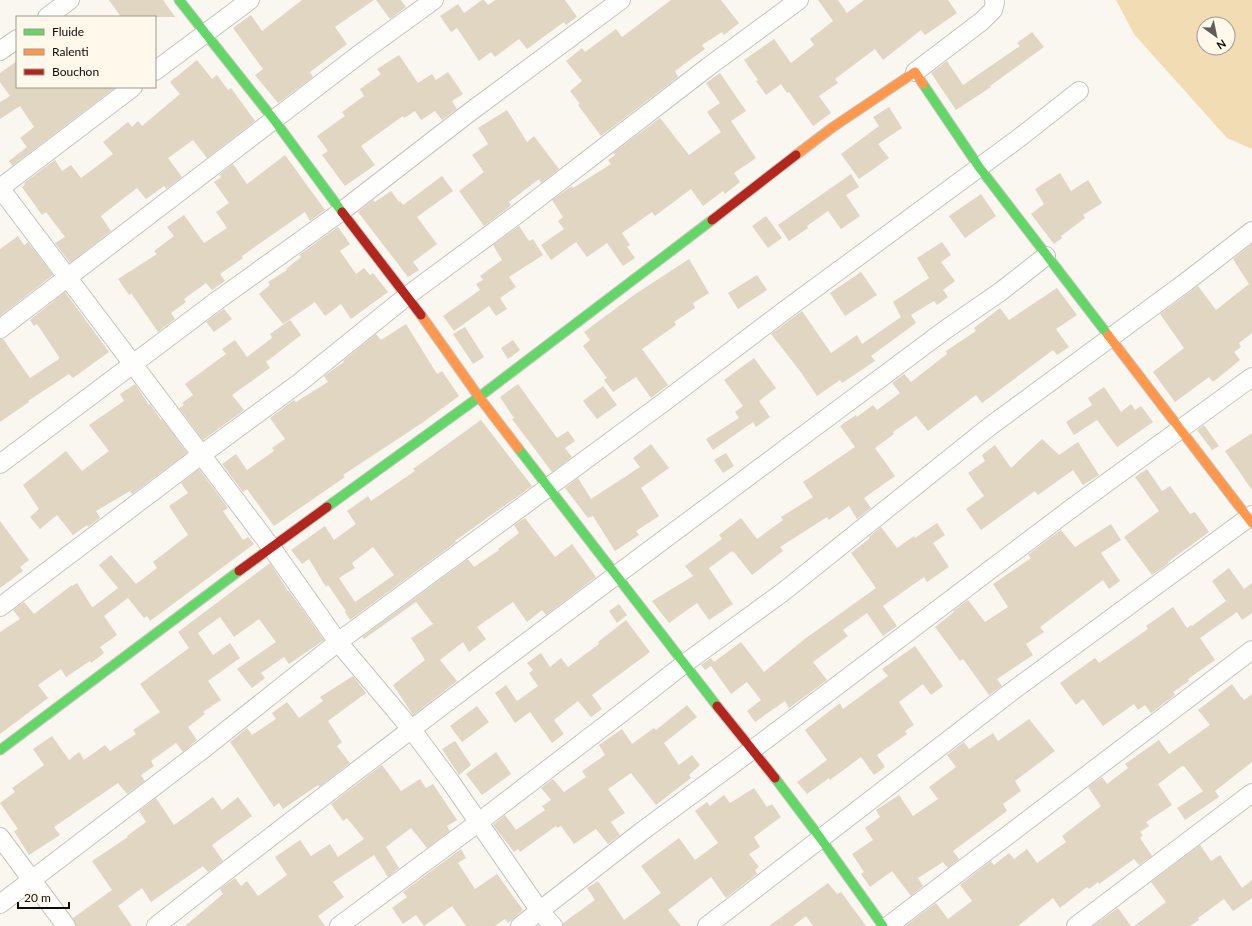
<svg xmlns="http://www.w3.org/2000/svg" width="1252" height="926" font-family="Lato,sans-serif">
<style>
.green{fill:#f2dcb4;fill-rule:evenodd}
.building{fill:#e0d6c2;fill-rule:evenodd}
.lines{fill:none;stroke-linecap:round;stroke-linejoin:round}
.street-casing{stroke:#c7c4bf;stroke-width:20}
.fast-casing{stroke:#c7c4bf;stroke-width:11}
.slow-casing{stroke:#c7c4bf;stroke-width:11}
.jam-casing{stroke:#c7c4bf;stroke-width:11}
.street{stroke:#fefefd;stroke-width:18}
.fast{stroke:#63d668;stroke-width:9}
.slow{stroke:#ff974d;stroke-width:9}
.jam{stroke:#b3261e;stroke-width:9}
</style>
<rect width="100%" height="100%" fill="#faf7f0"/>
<path class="green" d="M1116,0H1252V149L1227,138L1134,34ZM1204,24H1228V48H1204Z"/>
<g class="building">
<polygon points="109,0 163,0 175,17 121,17"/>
<polygon points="302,0 374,0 335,27 347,44 310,72 313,77 278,103 255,75 263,69 233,28 251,15 262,31"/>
<polygon points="376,0 401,0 406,7 390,19"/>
<polygon points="482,0 484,0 488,5 495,0 565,0 577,17 566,25 564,22 527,49 519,39 495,57 491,52 479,61 457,28 451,32 440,16 458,4 464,13"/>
<polygon points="671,0 721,0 739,23 724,35 722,32 702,45 705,49 675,71 678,77 601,136 578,105 580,104 570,91 582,81 566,61 582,48 585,52 616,29 622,37"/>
<polygon points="818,0 838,0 847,13 864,0 948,0 957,13 925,35 921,30 883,60 875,49 835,79 838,83 819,96 831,113 813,126 789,92 787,93 781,84 766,95 756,81 758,80 744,60 774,39 791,63 814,45 810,39 833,21"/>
<polygon points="1032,32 1044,47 990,86 991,87 956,110 931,73 947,61 963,85 1020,46 1017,43"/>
<polygon points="399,55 418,83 432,74 436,80 448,72 463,94 452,101 457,109 442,120 435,111 421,120 415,111 404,118 403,116 361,146 375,165 345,186 322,155 328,151 317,136 345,116 342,112 364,96 360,89 381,74 377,69"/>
<polygon points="197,60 212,79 217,75 228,90 231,88 255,121 207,158 193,140 168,158 182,177 166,189 164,186 146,199 137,188 101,216 111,231 70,263 55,243 65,237 46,212 42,215 22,187 25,184 24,183 55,160 62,171 71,165 81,178 113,154 103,142 128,122 132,127 138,121 142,126 180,94 170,82"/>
<polygon points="17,61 17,87 116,87 12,166 9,161 27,147 20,138 34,127 20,106 0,119 0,102 10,96 0,82 0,73"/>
<polygon points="720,73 746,111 731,121 756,158 734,173 740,182 725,194 723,191 703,206 691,189 655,216 652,212 622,233 630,245 627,247 635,258 623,266 607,243 587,257 576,242 551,260 541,245 564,229 558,221 563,217 552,200 572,186 573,188 611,164 608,160 615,155 613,153 660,118 689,155 721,132 707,112 720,103 706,83"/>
<polygon points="889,107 902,128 878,144 889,158 859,179 841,154 879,126 873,117"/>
<polygon points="507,110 527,142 534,136 559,169 541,183 539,179 509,202 511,205 508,208 484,226 459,191 484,172 472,155 488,144 478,128"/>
<polygon points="285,155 325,210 310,221 305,212 242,256 243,258 220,274 225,281 212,290 206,283 184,299 186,302 171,313 175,319 158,332 131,293 129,295 118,279 157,254 154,251 174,236 167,227 184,215 204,243 227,228 216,212 229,203 214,182 221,177 219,175 233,164 247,184"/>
<polygon points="1060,173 1071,191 1088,180 1102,203 1083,215 1085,218 1061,236 1062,238 1054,244 1031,214 1044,204 1035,189"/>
<polygon points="851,174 859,187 846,195 860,216 841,229 828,211 807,226 808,228 789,241 778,225"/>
<polygon points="442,176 453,191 417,217 437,244 413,262 419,270 408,277 358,212 373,200 375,202 391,191 399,202 400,201 403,205"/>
<polygon points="981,194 996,216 965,238 949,216"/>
<polygon points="766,216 782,238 768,248 752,226"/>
<polygon points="519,226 529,241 533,239 543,255 509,277 516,287 500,298 507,309 496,316 489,306 454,331 443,316 480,290 476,284 483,280 480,276 502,260 493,245"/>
<polygon points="338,227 350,244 340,251 356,274 364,268 370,275 373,273 388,292 351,319 341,304 325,316 315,302 283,324 259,294 270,285 268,282 287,270 286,269 301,257 299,255"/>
<polygon points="18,236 24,245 28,242 53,275 0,316 0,249"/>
<polygon points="942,242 951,255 941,262 955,281 943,290 948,297 937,305 934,301 911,315 916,323 871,356 875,361 842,383 840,380 817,396 800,371 771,334 802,311 831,353 857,335 862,344 901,317 893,302 929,278 917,258"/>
<polygon points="1252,244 1252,333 1239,343 1241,347 1234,352 1240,360 1213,382 1209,377 1175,402 1153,372 1184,348 1160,314 1198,286 1216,310 1249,284 1233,259"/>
<polygon points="689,259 709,293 693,303 695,308 674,322 676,325 642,349 668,385 651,398 636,377 613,392 604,380 607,378 583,346 590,340 584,332 634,295"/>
<polygon points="861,272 877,295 845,316 830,293"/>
<polygon points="757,275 767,290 738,309 728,293"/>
<polygon points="1057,288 1077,315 1056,329 1069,347 1057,355 1053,350 982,403 976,395 928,431 916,416 893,432 894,434 875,448 895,476 864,498 871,508 857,519 849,506 829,520 827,517 780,547 783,551 752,575 734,552 733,553 732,551 709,568 733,604 709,620 697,603 669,623 652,601 693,576 685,566 722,539 719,535 741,518 757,539 783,520 781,517 813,497 803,482 855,447 840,426 856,415 857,417 873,405 877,410 900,393 892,383 904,374 911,382 947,354 946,351 976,331 974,328 1000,308 1009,320"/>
<polygon points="65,292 109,352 73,378 69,374 28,401 29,402 0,422 0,339 3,339 30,378 59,359 59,357 37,324 34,326 30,320"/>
<polygon points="224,309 232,319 214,332 206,322"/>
<polygon points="290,320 301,335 266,362 270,368 232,395 244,410 203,440 179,408 184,405 182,403 193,395 185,384 226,354 222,349 235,340 247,357 272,338 270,334"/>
<polygon points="406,324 437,374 442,371 459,396 422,423 343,475 345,477 274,526 247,489 243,492 222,464 236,454 247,470 274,451 272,448 285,439 270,418 294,400 296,402 328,382 324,376 344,362 343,361 376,334 381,340"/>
<polygon points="465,327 484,357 473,364 453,334"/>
<polygon points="513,340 520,350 508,359 501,348"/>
<polygon points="754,358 776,388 759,401 770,417 756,427 753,422 713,450 706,439 739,418 735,412 743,406 724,380"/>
<polygon points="135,384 149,405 150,404 161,420 162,419 187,453 132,494 130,491 96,511 100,518 88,527 87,525 73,535 57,515 40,529 30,517 39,509 23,485 66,451 82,471 109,451 89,425 124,401 120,394"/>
<polygon points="518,384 557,438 568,431 575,441 565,448 572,457 552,472 512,419 514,418 500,397"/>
<polygon points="603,386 617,405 597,419 583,401"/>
<polygon points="1104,387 1121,412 1131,404 1135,410 1141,406 1153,422 1117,447 1097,420 1074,435 1066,422 1092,405 1088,398"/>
<path d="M481,420L532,486L455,541L456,542L350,620L345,612L346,611L328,585L326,587L309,559L302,564L291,550L325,526L334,540L356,524L347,511L368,496L371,501L415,471L413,469ZM373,547L394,575L355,602L339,578L355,568L352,563Z"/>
<polygon points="1204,425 1219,446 1212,450 1197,430"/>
<polygon points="1252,433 1252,490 1225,451"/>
<polygon points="1042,439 1059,455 1078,442 1099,475 1083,485 1073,470 1038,495 1035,491 981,530 966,509 984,496 968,473 985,461 982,455 995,445 1011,468"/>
<polygon points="651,444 669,468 641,488 659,516 636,531 639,535 615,551 593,516 588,518 565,488 578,478 591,499 640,467 633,458"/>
<polygon points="726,453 734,466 723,473 714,460"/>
<polygon points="199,469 228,508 223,511 243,540 248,537 254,544 150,621 147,616 144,618 128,598 104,616 117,635 100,647 104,653 91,663 90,661 66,677 61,669 38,685 48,698 0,734 0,632 20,619 13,610 24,602 34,614 72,585 72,586 77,583 92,607 93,607 118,588 99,565 111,555 136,584 157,568 153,562 188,535 169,506 188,493 181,483"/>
<polygon points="1147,469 1162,491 1170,486 1190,514 1195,512 1209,532 1168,562 1169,563 1152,575 1124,537 1159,511 1135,477"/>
<polygon points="525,518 555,557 572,544 596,577 546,615 542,610 527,622 513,602 477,627 486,639 469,652 463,642 440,660 457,681 413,715 393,685 425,660 411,638 433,624 416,602 364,639 362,637 468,559 474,567 499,550 498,549 519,533 514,525"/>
<polygon points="0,521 29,560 20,567 23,571 0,588"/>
<polygon points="937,523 945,535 933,543 949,567 927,582 924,577 883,606 897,626 883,636 867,613 843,630 848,636 813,662 827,680 789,708 785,701 755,722 747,711 761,700 747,682 731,694 711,666 705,670 701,665 711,658 714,662 741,642 764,672 806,638 876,588 851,553 870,538 869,537 881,527 897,548 914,536 915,538"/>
<polygon points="1111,524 1121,540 1101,553 1120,581 1109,589 1103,580 1040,627 1044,632 1026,644 1033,655 997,679 1002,686 989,695 963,659 960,661 935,627 954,612 953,611 968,600 985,622 1008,607 993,584 1031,558 1028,555 1050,538 1061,530 1075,547"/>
<polygon points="270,563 288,591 289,591 324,640 289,664 284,657 261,673 265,678 252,688 237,669 276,642 259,619 234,637 220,617 198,633 213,655 230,643 240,658 208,681 221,700 203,712 205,714 188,727 197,740 183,752 176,743 151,761 154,766 141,775 145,781 127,794 118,783 54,827 60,835 29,855 14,831 18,829 0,803 15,792 12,788 44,765 33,749 52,736 69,760 79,752 84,760 105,745 110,751 136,734 133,730 160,712 140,684 189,648 178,632"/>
<polygon points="1229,568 1244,589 1252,583 1252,613 1242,620 1237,612 1200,638 1215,660 1188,679 1189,681 1173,692 1175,695 1151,713 1145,705 1138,710 1134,704 1103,726 1083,699 1076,705 1060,683 1095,658 1099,663 1148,629 1146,626 1173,607 1187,628 1191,625 1192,626 1226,601 1212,581"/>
<polygon points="619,604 627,615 617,623 609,611"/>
<polygon points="626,620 650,652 592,695 602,709 591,717 578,701 554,720 564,734 552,743 530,712 515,723 495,693 506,685 517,701 538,686 529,673 533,670 527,663 541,653 550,667 561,658 568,667 599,644 598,642"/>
<polygon points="915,646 943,686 931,695 923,684 899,702 914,725 905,731 907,734 877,755 885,767 874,775 861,757 830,780 829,778 807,794 797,782 827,760 805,730 840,703 843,709 888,676 882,669"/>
<polygon points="353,676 366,693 328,721 342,742 337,746 350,763 319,787 318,785 283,809 279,803 274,807 230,742 247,728 252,735 276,719 272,713 287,702 299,718 323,701 320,697"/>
<polygon points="1232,684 1241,697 1242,697 1244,700 1252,694 1252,762 1215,791 1219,797 1185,820 1177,808 1203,791 1184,766 1183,767 1182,766 1158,784 1172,805 1146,822 1149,826 1140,832 1143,835 1140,838 1152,856 1139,865 1134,859 1099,884 1098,882 1089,889 1087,887 1060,908 1053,898 1018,926 905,926 936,903 948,919 972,901 960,885 991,861 994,865 1009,853 1014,859 1027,849 1037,863 1066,842 1062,836 1101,806 1088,787 1102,777 1107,784 1128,768 1125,764 1159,740 1169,754 1210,725 1198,710"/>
<polygon points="687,705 697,717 664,743 679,765 692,755 700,765 689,775 691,778 656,805 631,773 608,789 625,813 611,822 620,835 608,844 596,829 574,844 561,826 557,828 556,826 520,852 518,849 514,852 493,825 505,815 516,830 545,810 542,806 551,800 541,788 553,779 564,792 586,777 582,771 605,755 599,745 622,729 632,744 654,728 656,730"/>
<polygon points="477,706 489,722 462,742 450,726"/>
<polygon points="1029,719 1055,751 1015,781 1021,791 1003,804 1007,811 953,851 959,859 948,868 943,862 918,878 923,886 911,896 892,871 870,887 861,874 864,872 852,854 873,840 865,828 880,817 876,810 899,795 913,816 938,799 929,787 956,767 947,755 964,742 969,749 993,733 998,741"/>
<polygon points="455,741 471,765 459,775 442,749"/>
<polygon points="496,752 511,774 482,795 466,774"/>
<polygon points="382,765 401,791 420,779 426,788 433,784 457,820 447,826 450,831 427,848 411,828 386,847 399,868 388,877 374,855 333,882 344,897 318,916 325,926 185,926 223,894 220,889 235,878 241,886 247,881 258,896 287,875 275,857 300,840 311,856 330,844 338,857 364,839 347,818 343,821 331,804"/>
<polygon points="754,788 767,807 772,804 781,817 754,837 760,847 749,854 759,867 755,870 757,874 726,898 711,877 668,910 681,926 563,926 563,923 595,900 587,888 598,881 624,920 661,893 641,866 679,838 695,860 718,843 695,811 707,802 710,806 724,795 730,803"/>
<polygon points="213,797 222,810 238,797 252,816 212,845 223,861 208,872 203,866 151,902 142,888 118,906 132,926 76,926 73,918 112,890 92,861 128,837 127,836 146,822 139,811 156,798 174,825"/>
<polygon points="1200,845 1211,861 1220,855 1242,888 1252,880 1252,898 1233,911 1224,899 1198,918 1199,920 1190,926 1134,926 1166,902 1151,882"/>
<polygon points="461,849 466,858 458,863 475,889 497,874 523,910 508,923 505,919 495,926 466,926 452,906 424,926 416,915 403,924 392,908 407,897 403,892"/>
<polygon points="828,883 837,894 841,892 866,926 813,926 806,916 793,926 769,926"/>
<polygon points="1118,908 1131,926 1093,926"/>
</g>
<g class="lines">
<g class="street-casing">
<g id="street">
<polyline points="47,17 70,0"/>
<polyline points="0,51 17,39"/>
<polyline points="155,71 250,0"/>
<polyline points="915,72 982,21 993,10 995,2 994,0"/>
<polyline points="0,188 271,547 338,642 412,730 450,781 540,911 553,926"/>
<polyline points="0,188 133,87"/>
<polyline points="0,329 365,50 434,0"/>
<polyline points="0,464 218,300 342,211 470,112 621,0"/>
<polyline points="0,607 201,455 299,383 407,296 515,216 708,67 799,0"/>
<polyline points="0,837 66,926"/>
<polyline points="0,904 202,750 338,642 664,402 784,311 1019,138 1079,91"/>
<path d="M156,926C415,723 681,527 945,330L1000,292L1046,256"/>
<polyline points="339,926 479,822 624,711 684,664 783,592 989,427 1186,282 1252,231"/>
<polyline points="520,926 641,832 752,750 1072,508 1252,377"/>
<polyline points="707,926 1011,692 1252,515"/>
<polyline points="888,926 1252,650"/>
<polyline points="1076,926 1252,793"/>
</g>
</g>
<g class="fast-casing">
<g id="fast">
<polyline points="179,0 275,121 342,212"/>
<polyline points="923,84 979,167 1108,335"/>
<polyline points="518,448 717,706"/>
<polyline points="327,507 479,397 712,220"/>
<polyline points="0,750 239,571"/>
<polyline points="775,778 821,839 883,926"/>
</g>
</g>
<g class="slow-casing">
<g id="slow">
<polyline points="796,155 833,127 915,72 923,84"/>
<polyline points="421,315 479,397 518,448"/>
<polyline points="1108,335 1252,523"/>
</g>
</g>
<g class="jam-casing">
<g id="jam">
<polyline points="342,212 421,315"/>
<polyline points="712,220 796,155"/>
<polyline points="239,571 327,507"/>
<polyline points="717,706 775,778"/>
</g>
</g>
<use href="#street" class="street"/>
<use href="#fast" class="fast"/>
<use href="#slow" class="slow"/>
<use href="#jam" class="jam"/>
</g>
<rect x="16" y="16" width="140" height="72" fill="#fff8eb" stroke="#9e9990"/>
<rect x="24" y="29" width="20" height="6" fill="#63d668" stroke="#9e9990"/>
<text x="52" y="36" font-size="12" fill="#0d0b07">Fluide</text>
<rect x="24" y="49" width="20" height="6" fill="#ff974d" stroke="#9e9990"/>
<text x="52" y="56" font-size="12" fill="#0d0b07">Ralenti</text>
<rect x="24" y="69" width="20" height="6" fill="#b3261e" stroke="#9e9990"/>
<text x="52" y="76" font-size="12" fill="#0d0b07">Bouchon</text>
<g transform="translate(1216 36) rotate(147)"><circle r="19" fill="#fff8eb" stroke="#9e9990"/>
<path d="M0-3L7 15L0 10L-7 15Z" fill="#605e59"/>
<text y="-6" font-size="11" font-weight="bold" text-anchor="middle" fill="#0d0b07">N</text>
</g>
<path d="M18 902v6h51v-6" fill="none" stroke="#0d0b07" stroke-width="2"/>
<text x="24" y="902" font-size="12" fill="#0d0b07" stroke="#fff8eb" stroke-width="3" paint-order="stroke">20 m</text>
</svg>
